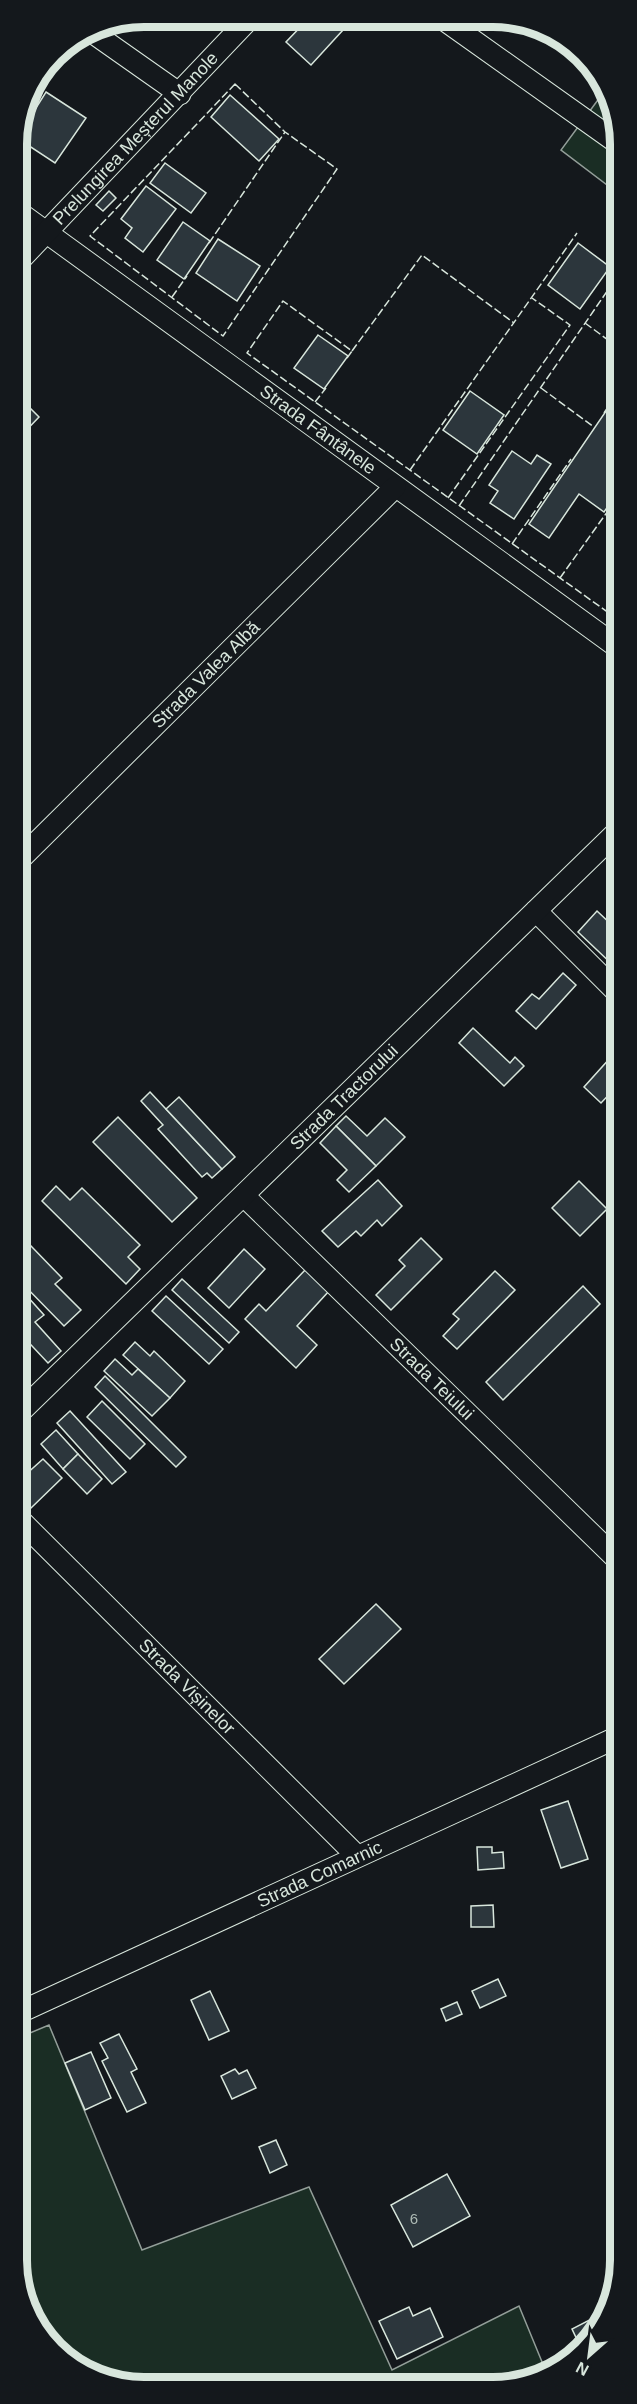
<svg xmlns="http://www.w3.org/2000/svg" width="637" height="2404" font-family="Arial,sans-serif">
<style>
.green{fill:#1a2d24;stroke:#939e99;stroke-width:1.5}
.building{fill:#2c363c;stroke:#d8e6dc;stroke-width:1.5}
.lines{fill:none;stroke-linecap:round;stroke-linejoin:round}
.minor-casing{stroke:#d8e6dc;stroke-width:23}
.minor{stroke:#14181c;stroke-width:21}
.fence{stroke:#d8e6dc;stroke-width:1.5;stroke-dasharray:8 3;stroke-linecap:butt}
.labels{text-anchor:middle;stroke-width:4.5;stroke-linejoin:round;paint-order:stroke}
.number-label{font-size:15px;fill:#adbab4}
.street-label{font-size:18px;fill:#d8e6dc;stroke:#14181c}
.rim{fill:none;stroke:#d8e6dc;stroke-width:8}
</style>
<rect width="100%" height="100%" fill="#14181c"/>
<g class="green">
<polygon points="603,93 619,127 619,194 561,150"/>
<polygon points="49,2025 142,2250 309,2187 392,2370 519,2306 547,2374 510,2386 118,2385 53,2350 18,2277 18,2038"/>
</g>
<g class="building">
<polygon points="309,18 330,18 343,30 311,65 286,42"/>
<polygon points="46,92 86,118 55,163 17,138"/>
<polygon points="230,95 279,139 259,161 211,117"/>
<polygon points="165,163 206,193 191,213 150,183"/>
<polygon points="146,186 176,209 143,252 125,238 132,228 121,219"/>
<polygon points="109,191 116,198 103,211 96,205"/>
<polygon points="183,222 210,241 184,279 157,260"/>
<polygon points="218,239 260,266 237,301 196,273"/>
<polygon points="578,243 610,267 580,309 548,285"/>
<polygon points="318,335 348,356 324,389 294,368"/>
<polygon points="470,391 504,415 477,454 443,430"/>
<polygon points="17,395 39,417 17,440"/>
<polygon points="606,411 619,420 620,489 604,512 579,494 549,538 529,524"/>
<polygon points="512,451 531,464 537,455 551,464 514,519 490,503 498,491 489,485"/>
<polygon points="597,911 613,926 620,920 620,964 616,968 578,932"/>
<polygon points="563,973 576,985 536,1029 516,1011 532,994 539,999"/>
<polygon points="473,1028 510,1063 515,1057 524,1066 504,1086 459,1043"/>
<polygon points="620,1047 620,1083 601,1103 584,1087"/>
<polygon points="150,1092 222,1169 212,1178 207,1173 202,1177 158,1129 163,1125 141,1101"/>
<polygon points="179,1097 235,1157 222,1169 166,1109"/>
<polygon points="620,1097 620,1117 610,1107"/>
<polygon points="346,1116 367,1136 385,1118 405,1137 376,1166 336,1126"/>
<polygon points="118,1117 197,1198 172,1222 93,1142"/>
<polygon points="336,1126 376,1166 349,1192 337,1180 347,1170 320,1143"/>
<polygon points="378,1180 402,1206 382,1226 377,1220 361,1236 356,1231 338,1247 322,1231"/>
<polygon points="579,1181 607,1209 580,1236 552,1208"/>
<polygon points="56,1186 70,1200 82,1188 140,1245 128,1257 140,1269 126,1284 42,1201"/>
<polygon points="421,1238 442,1259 391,1310 376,1295 405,1266 399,1260"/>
<polygon points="31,1246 62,1278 55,1284 81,1310 64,1326 17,1278 17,1258"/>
<polygon points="244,1249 265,1269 229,1308 208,1288"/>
<polygon points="306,1269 329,1291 297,1326 317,1345 296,1368 245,1319 259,1304 266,1311"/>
<polygon points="495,1271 515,1290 457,1349 443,1336 459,1319 453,1314"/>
<polygon points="182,1279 239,1332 229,1343 172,1290"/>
<polygon points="17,1285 44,1315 35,1322 61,1351 48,1363 17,1330"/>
<polygon points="583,1286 600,1304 503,1400 486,1382"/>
<polygon points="166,1296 223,1349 209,1364 152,1311"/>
<polygon points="135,1342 150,1356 154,1351 185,1381 170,1398 123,1355"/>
<polygon points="17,1350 28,1361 17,1372"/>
<polygon points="115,1359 132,1375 138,1369 170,1398 152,1416 104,1371"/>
<polygon points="105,1376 186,1457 176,1467 95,1387"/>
<polygon points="102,1401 145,1444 130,1459 87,1417"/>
<polygon points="70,1411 126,1472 112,1484 57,1423"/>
<polygon points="56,1430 78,1454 63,1469 41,1444"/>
<polygon points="78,1454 102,1479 87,1494 63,1469"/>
<polygon points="43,1459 62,1478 31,1508 17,1494 17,1469 24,1476"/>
<polygon points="376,1604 401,1629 344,1684 319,1659"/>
<polygon points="568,1801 588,1859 561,1868 541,1810"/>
<polygon points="620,1840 620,1886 615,1874 620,1873 609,1844"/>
<polygon points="477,1847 492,1847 492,1853 503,1852 504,1868 478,1870"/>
<polygon points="493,1905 494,1927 471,1927 471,1906"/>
<polygon points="498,1979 506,1996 480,2008 472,1991"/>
<polygon points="210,1991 229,2031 209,2040 191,2000"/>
<polygon points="457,2002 462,2014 446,2021 441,2009"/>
<polygon points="119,2034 137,2069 131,2072 146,2103 127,2112 102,2061 108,2058 100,2043"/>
<polygon points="91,2052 111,2098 85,2110 65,2063"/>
<polygon points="235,2069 239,2074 247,2070 256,2088 232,2099 221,2076"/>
<polygon points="276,2140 287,2165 270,2173 259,2147"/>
<polygon points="447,2174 470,2216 413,2247 391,2205"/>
<polygon points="409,2307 413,2316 430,2308 443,2337 397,2359 379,2321"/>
<polygon points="601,2314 589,2344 582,2350 572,2329"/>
</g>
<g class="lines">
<g class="minor-casing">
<g id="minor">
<polyline points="443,19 619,144"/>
<polyline points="89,30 180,94"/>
<path id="s1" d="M17,211L620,649"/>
<path id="s2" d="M17,263L251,17"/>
<path id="s3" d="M17,862L395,487"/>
<polyline points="536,911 620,995"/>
<path id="s4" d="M244,1196L620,1562"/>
<path id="s5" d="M17,1415L620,829"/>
<path id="s6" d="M17,1517L357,1856"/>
<path id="s7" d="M18,2013L620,1736"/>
</g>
</g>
<use href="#minor" class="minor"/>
<g class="fence">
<polygon points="235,84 285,132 337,169 223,336 90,236"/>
<polyline points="209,243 285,132"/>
<polyline points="172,297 187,276"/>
<polyline points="585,323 619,348"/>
<polyline points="352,351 422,255 514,323"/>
<polyline points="347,358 352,351 283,301 247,353 620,621"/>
<polyline points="541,388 594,427"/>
<polyline points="315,402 326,388"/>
<polyline points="604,413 619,390"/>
<polyline points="410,470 577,233"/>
<polyline points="448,498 570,325 532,298"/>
<polyline points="459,506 619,274"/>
<polyline points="512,544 571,459"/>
<polyline points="560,578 620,494"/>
<polyline points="612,615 620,604"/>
</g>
</g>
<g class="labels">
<g class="number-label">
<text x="414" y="2224">6</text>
</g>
<g class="street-label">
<text dy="6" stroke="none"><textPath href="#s2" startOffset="172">Prelungirea Meșterul Manole</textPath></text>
<text dy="6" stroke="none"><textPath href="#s1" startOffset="372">Strada Fântânele</textPath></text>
<text dy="6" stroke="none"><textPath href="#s3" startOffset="266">Strada Valea Albă</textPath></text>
<text dy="6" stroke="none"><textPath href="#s5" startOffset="456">Strada Tractorului</textPath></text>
<text dy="6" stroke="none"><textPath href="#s4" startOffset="262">Strada Teiului</textPath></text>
<text dy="6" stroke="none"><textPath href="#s6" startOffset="240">Strada Vișinelor</textPath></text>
<text dy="6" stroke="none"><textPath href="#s7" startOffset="332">Strada Comarnic</textPath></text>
</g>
</g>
<path d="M0 0H637V2404H0ZM144 27H493A117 117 0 0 1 610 144V2260A117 117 0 0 1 493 2377H144A117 117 0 0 1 27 2260V144A117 117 0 0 1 144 27Z" fill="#14181c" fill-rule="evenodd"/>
<path class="rim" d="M144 27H493A117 117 0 0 1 610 144V2260A117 117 0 0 1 493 2377H144A117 117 0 0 1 27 2260V144A117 117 0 0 1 144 27Z"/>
<g transform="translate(589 2356) rotate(208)" stroke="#14181c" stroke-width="4.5" paint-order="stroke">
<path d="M0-4.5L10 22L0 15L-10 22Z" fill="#d8e6dc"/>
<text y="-9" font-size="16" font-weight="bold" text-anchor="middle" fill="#d8e6dc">N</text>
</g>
</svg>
